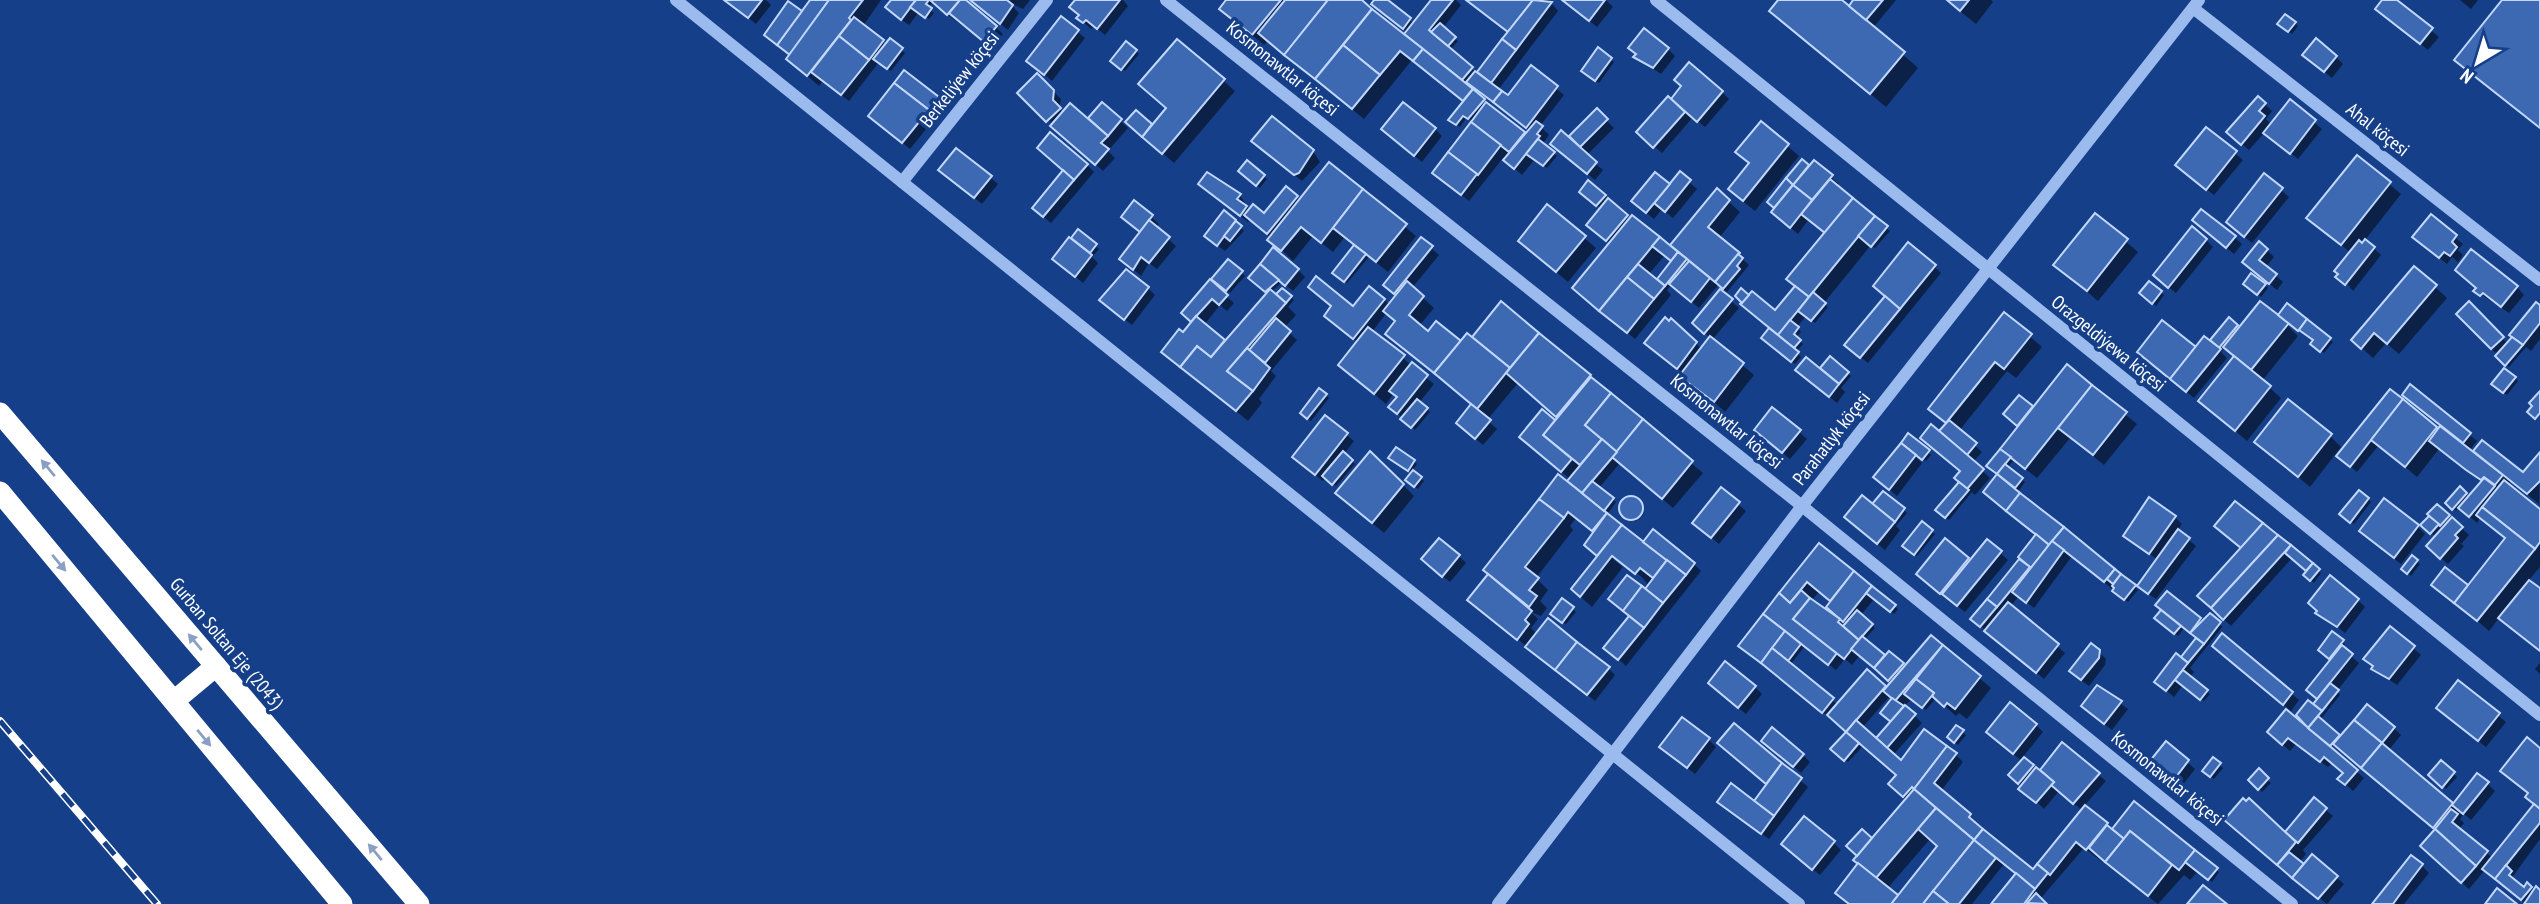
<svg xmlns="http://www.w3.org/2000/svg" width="2540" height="904" font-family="'PT Sans Narrow',sans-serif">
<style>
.shadow{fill:#0007;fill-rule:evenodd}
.building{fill:#3d69b2;stroke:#c1d7fb;stroke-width:2}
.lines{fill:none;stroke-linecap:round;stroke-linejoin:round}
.minor{stroke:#9bbbef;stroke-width:12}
.highway{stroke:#fff;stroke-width:21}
.rail-casing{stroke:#fff;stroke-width:8}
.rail{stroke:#153f88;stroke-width:5;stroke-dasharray:16;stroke-linecap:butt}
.oneway{fill:#8a9fc4}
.labels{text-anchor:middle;stroke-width:7;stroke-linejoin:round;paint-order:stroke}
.street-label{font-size:19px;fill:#fff;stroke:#153f88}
</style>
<rect width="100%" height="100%" fill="#153f88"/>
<g class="shadow">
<polygon points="726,0 766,0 771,5 756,24"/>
<polygon points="812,0 881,0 863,26 886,45 890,40 905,53 891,71 879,62 849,101 823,81 819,86 788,59 802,14"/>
<polygon points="893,0 966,0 1003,34 992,48 932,3 928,8 934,13 929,19 919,12 909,25 894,14"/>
<polygon points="970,0 1030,0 1023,9 1008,2 1019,13 1008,30"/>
<polygon points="1077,0 1123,0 1128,6 1105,35 1094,26 1091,29 1079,18"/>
<path d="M1228,0H1359L1404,36L1408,33L1380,11L1376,0H1387L1414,24L1434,0H1456L1461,5L1443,28L1458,41L1450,50L1478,74L1509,34L1466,0H1549L1558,11L1498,90L1508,98L1531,68L1564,95L1540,126L1549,135L1544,142L1545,146L1557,156L1547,168L1535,159L1522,175L1503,158L1469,201L1434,173L1473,122L1467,117L1460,127L1451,120L1465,102L1412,60L1364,119L1268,41L1264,45L1232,20L1221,9ZM1471,85L1498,105L1529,130L1525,134L1486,104L1468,88Z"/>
<polygon points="1563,0 1606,0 1613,7 1597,27"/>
<polygon points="1780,0 1839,0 1854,13 1856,0 1896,0 1873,28 1918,68 1886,107 1771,11"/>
<polygon points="1946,0 1991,0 1993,2 1976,24"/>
<polygon points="2384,0 2394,0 2439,37 2428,50 2384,15"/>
<polygon points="2460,0 2478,0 2471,9"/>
<polygon points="2504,0 2540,0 2540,129 2457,60"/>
<polygon points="1061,18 1085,38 1052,81 1036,67"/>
<polygon points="2295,23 2298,26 2292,34 2283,27"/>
<polygon points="1178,41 1235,91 1174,163 1127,122 1136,112 1153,127 1168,109"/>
<polygon points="1127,44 1139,54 1125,71 1113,61"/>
<polygon points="1668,49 1675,56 1661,74 1635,56"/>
<polygon points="2336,57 2343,64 2332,78 2312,62"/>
<polygon points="1611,59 1614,62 1599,83 1586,73"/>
<polygon points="1037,75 1061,99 1059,109 1064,113 1088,121 1102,104 1128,128 1108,151 1115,158 1103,171 1019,93"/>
<polygon points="1683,87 1722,92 1729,99 1705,127 1693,117 1662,153 1638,132"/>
<polygon points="2258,98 2272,111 2266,119 2272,125 2290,102 2322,129 2298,159 2265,132 2249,150 2236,139"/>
<polygon points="938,99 945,106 910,149 870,116"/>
<polygon points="1597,111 1614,128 1586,156 1603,170 1595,180 1559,151"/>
<polygon points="1761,123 1799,156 1755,211 1741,200 1750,164 1738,152"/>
<polygon points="1435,129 1442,136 1422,162 1390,136"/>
<polygon points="2206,129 2243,160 2214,195 2185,172"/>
<polygon points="1261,148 1313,151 1320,162 1302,181"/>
<polygon points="2357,157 2401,194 2365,240 2381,255 2353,291 2340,274 2351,253 2309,218"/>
<polygon points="1802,161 1831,177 1839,184 1836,186 1890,231 1875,248 1871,245 1824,303 1828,307 1815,323 1806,316 1797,327 1801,332 1796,338 1803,344 1796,352 1801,357 1795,364 1764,338 1826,233 1809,219 1798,234 1780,219 1776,208 1769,202"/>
<polygon points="1247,163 1267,179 1260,188 1243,174"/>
<polygon points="1329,164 1416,236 1388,272 1369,257 1347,283 1338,276 1356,246 1344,238 1333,252 1313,236 1293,261 1250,219 1248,222 1200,184 1240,195 1250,211 1265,215 1297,198 1300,201"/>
<polygon points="1087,165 1094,172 1051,223 1041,215"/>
<polygon points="2265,176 2289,197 2252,243 2235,229"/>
<polygon points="948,177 990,177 998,184 982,204"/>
<polygon points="1689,182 1697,189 1673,218 1662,209 1654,219 1640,208 1670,186"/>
<path d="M1717,191L1740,212L1719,238L1749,265L1727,292L1718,285L1699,308L1672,284L1667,290L1671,295L1635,339L1586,299L1611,244L1596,232L1602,209L1581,192L1605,196L1630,220L1671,248ZM1665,255L1673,261L1663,287L1648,275Z"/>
<polygon points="1134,202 1159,224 1156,228 1176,246 1157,269 1149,263 1141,276 1128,265 1141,233"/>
<polygon points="1548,207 1596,248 1568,282 1520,241"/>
<polygon points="2095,215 2138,252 2098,301 2056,265"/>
<polygon points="2431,217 2463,244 2458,250 2463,255 2458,262 2452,257 2447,264 2422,244"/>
<polygon points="1234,220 1234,226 1237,223 1244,231 1225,251 1214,243"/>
<polygon points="2201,227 2234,237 2242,244 2234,254"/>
<polygon points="1078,232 1099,249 1092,257 1098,263 1083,283 1054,259"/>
<polygon points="1422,240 1439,255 1412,288 1434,308 1419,326 1428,333 1461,343 1472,339 1501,304 1703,473 1673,508 1620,463 1599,488 1616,502 1607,515 1643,544 1694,564 1701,571 1626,666 1606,648 1649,586 1643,578 1614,556 1614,560 1623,567 1592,607 1584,600 1573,589 1599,556 1593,552 1596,533 1576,518 1570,526 1573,530 1536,578 1548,590 1540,601 1547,608 1541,616 1531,612 1538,619 1531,628 1537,634 1608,668 1615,675 1595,701 1469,600 1570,479 1528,444 1543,412 1556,423 1559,419 1518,383 1487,420 1497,429 1483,445 1465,430 1472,405 1398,344 1397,322 1387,312 1372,332 1434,384 1419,403 1430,412 1415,430 1391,407 1398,398 1394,393 1386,404 1340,365 1358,342 1333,323 1353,308 1384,300 1390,305 1397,296 1392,292"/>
<polygon points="2206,240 2213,247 2176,293 2162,282"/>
<polygon points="2267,250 2274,257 2266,267 2283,282 2277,290 2251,269"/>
<polygon points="1228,261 1245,276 1230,293 1213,279"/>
<polygon points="1934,266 1941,273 1868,363 1854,352 1886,297"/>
<polygon points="2414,268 2447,298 2399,354 2386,343 2373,358 2353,340"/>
<polygon points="1298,270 1305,277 1293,291 1282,282 1271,292 1282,302 1282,290 1294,300 1288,307 1296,315 1284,328 1297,340 1271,371 1276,376 1259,399 1262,403 1248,421 1189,373 1183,334 1193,322 1183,313 1210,282 1234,303 1227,311 1220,305 1204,325 1226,343 1269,293 1253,281"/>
<polygon points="2149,283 2164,295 2156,306 2141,293"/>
<polygon points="2265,285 2268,288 2261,297 2248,286"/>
<polygon points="2517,287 2524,295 2509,313 2476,291"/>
<polygon points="1148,288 1155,295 1132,325 1109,307"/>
<polygon points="1731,301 1739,308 1712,340 1754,375 1725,412 1654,350 1671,321 1702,349 1711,338 1701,330"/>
<polygon points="2469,304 2508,344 2540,307 2540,339 2531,351 2526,347 2509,367 2459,314"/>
<polygon points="2288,305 2333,342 2324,353 2316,347 2315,341 2283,318"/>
<polygon points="2005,315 2042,347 2016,378 2007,371 1959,431 1982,452 1973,462 1990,478 1975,495 1972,492 1949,520 1937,510 1961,482 1962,472 1939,434 1947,425 1930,408"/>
<polygon points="2230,320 2240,329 2285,323 2298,336 2262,381 2281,398 2247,441 2200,401 2235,357 2225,347 2221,352 2227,358 2194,398 2146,359 2216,348"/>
<polygon points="1830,359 1851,376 1841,388 1845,392 1837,403 1805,377 1826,376"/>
<polygon points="2067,367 2137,424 2104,465 2070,438 2037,478 2014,460 2007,468 2025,482 2017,493 2138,590 2128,602 2072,556 2034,608 2019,596 2010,607 2065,653 2044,679 1972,619 2037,535 1985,492 1999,475 2020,426 2005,414 2019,397 2034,409"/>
<polygon points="2515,378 2518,381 2507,395 2496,387"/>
<polygon points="2410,387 2477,441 2469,451 2479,458 2523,474 2540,453 2539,504 2511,481 2507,485 2540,511 2540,567 2528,581 2540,591 2540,651 2500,617 2489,631 2455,601 2445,569 2469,588 2507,539 2481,517 2477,523 2459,507 2456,511 2447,503 2460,489 2469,498 2483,482 2439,449 2417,477 2379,445 2357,472 2346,463 2390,391 2439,431 2442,426 2411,402"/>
<polygon points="1320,390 1329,398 1311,421 1302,413"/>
<polygon points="1773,409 1807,439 1790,459 1763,437"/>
<polygon points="1325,417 1354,441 1344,454 1355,464 1336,486 1326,477 1323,481 1301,464"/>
<polygon points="1909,436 1931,455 1926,461 1914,452 1913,454 1922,463 1897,496 1883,484"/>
<polygon points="2330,436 2341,447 2310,487 2256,442"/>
<polygon points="1394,461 1413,461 1417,464 1412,471 1424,481 1418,489 1410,483 1412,473"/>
<polygon points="1403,485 1414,496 1384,533 1349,504"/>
<polygon points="1721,490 1746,511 1719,544 1702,530"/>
<polygon points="1883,493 1907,513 1896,526 1900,530 1885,550 1853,524"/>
<circle cx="1633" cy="510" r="11"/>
<polygon points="2368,499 2371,502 2354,524 2345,517"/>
<polygon points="2437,506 2469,535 2461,544 2464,546 2448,564 2435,553 2436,537 2423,525"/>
<polygon points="2175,517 2182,524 2177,531 2196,546 2156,599 2147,593 2158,560 2125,536"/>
<polygon points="1922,524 1935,534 1917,556 1908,549"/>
<polygon points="2418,527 2425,534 2401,564 2368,538"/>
<polygon points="1988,542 2008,560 1965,612 1925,581 1968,559 1971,562"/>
<path d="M1820,545L1898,609L1894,614L1875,598L1861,615L1875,628L1864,640L1885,658L1889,653L1905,667L1941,646L1991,688L1967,719L1959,713L1956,716L1936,698L1926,710L1912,699L1904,706L1922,723L1893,755L1901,762L1925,731L1956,755L1963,762L1941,791L1970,816L1977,823L1975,825L2033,872L2083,811L2059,791L2044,809L2010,775L2022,761L1995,739L2036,725L2043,732L2022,758L2040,773L2062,745L2106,781L2084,806L2112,831L2135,804L2219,872L2212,882L2198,871L2190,880L2184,875L2158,904L2084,848L2041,898L2045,904H1993L2017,874L2004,864L1972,904H1850L1859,856L1907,800L1901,795L1898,776L1863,746L1848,762L1833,749L1848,732L1748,653ZM1819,592L1833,603L1825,613L1811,601ZM1805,646L1836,670L1845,659L1852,665L1860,655L1893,683L1887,689L1867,672L1838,705L1790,665ZM1890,696L1894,699L1893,722L1877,741L1862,728ZM1930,839L1939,847L1898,898L1887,889Z"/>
<polygon points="2290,546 2321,573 2314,583 2305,575 2308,571 2292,558 2231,626 2199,596"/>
<polygon points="1459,556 1466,563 1450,582 1430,566"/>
<polygon points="2413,558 2420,564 2411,576 2403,569"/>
<polygon points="2167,593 2203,622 2223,626 2190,668 2194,672 2189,678 2210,694 2204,701 2183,685 2174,697 2156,682 2177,656 2187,665 2189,663 2183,657 2197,638 2184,628 2178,636 2156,618"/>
<polygon points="2358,600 2365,607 2345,633 2332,622 2330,624 2310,603"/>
<polygon points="1573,609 1576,612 1566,624 1555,616"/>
<polygon points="2390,628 2421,655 2397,685 2373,669"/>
<polygon points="2223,635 2299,700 2291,711 2221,653"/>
<path d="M2342,641L2345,644L2342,648L2359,663L2337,691L2340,695L2320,720L2341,738L2394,728L2401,735L2388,751L2454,806L2488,784L2495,791L2471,820L2464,814L2460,819L2464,823L2458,830L2493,858L2536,805L2540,750V839L2511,879L2524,889L2527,885L2540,892V904H2526L2485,870L2469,889L2429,853L2436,830L2298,715L2319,700L2309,690L2332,660L2320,649ZM2325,704L2328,707L2313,724L2311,722Z"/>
<polygon points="2098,651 2106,659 2105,665 2089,686 2078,678"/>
<polygon points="2540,663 2540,674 2535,669"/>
<polygon points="2458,682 2506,722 2486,747 2445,714"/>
<polygon points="1755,687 1762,694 1746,714 1717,690"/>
<polygon points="2098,687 2128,709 2112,730 2090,713"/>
<polygon points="2286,712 2364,778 2353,791 2340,779 2345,773 2332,763 2328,767 2296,744 2290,751 2276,739"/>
<polygon points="1734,725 1808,787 1769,839 1727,808 1754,803 1768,785 1726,750"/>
<polygon points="1956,727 1966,735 1958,745 1949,737"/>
<polygon points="1709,740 1716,747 1695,774 1661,747"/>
<polygon points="2166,744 2195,769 2181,787 2158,769"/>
<polygon points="1771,748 1803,755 1810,762 1801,773"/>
<polygon points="2213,759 2223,768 2214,779 2207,774"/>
<polygon points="2441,762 2457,777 2446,789 2430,775"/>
<polygon points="2259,771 2271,783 2262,792 2250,780"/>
<polygon points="2249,800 2287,832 2314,800 2333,816 2303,850 2306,854 2299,863 2336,877 2344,884 2327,904 2226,820"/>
<polygon points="1834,843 1841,850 1820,875 1790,851"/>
<polygon points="2421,865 2429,873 2404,904 2375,904"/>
</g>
<g class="building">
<polygon points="724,0 762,0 748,18"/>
<polygon points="810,0 829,0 790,55 777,45"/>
<polygon points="829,0 863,0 849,18 851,20 807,76 786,59"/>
<polygon points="891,0 916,0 901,20 885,7"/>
<polygon points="916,0 929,0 926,4 932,8 925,18 910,7"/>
<polygon points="930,0 960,0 947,15"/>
<polygon points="960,0 966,0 997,26 984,42 949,13"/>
<polygon points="970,0 1007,0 1013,5 1000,24"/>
<polygon points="1075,0 1120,0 1097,29 1086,20 1083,23 1076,18 1079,15 1069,7"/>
<polygon points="1226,0 1281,0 1252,35 1219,9"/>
<polygon points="1285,0 1328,0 1284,55 1258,33"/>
<polygon points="1328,0 1362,0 1372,9 1315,79 1284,55"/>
<polygon points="1374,0 1388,0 1411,18 1403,29 1371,4"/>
<polygon points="1431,0 1453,0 1429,30 1473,67 1462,80 1404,34"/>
<polygon points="1466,0 1533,0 1508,32"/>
<polygon points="1533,0 1552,2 1516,50 1502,39"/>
<polygon points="1562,0 1605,0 1589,21"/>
<polygon points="1778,0 1842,0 1905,52 1870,94 1769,11"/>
<polygon points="1853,0 1883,0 1866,20 1849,6"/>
<polygon points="1947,0 1969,0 1960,11"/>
<polygon points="2382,0 2397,0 2433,28 2420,44 2375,9"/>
<polygon points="2502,0 2540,0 2540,128 2454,60"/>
<polygon points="788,1 802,11 777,45 764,35"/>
<polygon points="1372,9 1423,49 1413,61 1400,51 1380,75 1343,45"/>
<polygon points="2285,14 2296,22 2288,32 2277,24"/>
<polygon points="1061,16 1079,30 1044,75 1026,61"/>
<polygon points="854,17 884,40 869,60 839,36"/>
<polygon points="1440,23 1456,37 1448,46 1431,32"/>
<polygon points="1644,28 1669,48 1653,68 1633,57 1636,54 1628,48"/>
<polygon points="839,36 869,60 841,95 811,72"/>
<polygon points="890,38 903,48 887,69 873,59"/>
<polygon points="2316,38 2337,56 2324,72 2302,55"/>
<polygon points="1177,39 1225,79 1162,154 1142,137 1166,108 1138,84"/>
<polygon points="1502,39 1516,50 1491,83 1477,72"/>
<polygon points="1126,41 1137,50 1121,70 1110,61"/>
<polygon points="1343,45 1380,75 1352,109 1315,79"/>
<polygon points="1598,47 1612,58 1595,81 1581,71"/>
<polygon points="1423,49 1473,89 1463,101 1413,61"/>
<polygon points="1689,62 1723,91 1697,122 1671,99 1681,86 1674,80"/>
<polygon points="1531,65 1558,86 1526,128 1493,102 1502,91 1508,95"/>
<polygon points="904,70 939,97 929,110 894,83"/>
<polygon points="1475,71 1502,91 1493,102 1466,82"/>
<polygon points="1037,73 1054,90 1053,100 1061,108 1046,122 1017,93"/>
<polygon points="894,83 929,110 902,143 868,116"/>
<polygon points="1473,89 1485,99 1468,119 1463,116 1456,125 1448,120"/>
<polygon points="1668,96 1685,112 1653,148 1636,132"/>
<polygon points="2258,96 2266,103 2259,111 2265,116 2241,145 2226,132"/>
<polygon points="2290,99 2316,120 2290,154 2263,133"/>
<polygon points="1102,102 1122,119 1108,136 1088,118"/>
<polygon points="1403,102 1436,128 1414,156 1381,129"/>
<polygon points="1486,102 1525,132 1509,152 1471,122"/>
<polygon points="1070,103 1108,136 1101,143 1109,149 1095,165 1050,126"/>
<polygon points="1597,108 1608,119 1580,147 1569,136"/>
<polygon points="1136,110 1152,124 1142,137 1125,122"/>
<polygon points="1272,116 1314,150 1299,173 1294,175 1251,141"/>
<polygon points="1536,121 1543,126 1537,134 1540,136 1514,169 1503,160"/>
<polygon points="1761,121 1789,144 1743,201 1728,189 1749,163 1735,152"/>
<polygon points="1471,122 1501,145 1478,175 1448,152"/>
<polygon points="2206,127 2237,151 2206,190 2175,165"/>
<polygon points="1561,130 1597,162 1587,174 1550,144"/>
<polygon points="1050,132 1088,164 1074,180 1037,148"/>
<polygon points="1538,139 1555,152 1543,166 1526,154"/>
<polygon points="956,148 992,176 974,198 938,170"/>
<polygon points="1448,152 1477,174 1461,195 1432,173"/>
<polygon points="2357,155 2391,182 2341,245 2306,218"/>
<polygon points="1802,159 1809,165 1793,185 1786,178"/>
<polygon points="1247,160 1265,175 1256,186 1238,171"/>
<polygon points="1814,160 1833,175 1812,200 1793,185"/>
<polygon points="1329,162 1363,189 1321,243 1301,227 1281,251 1267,240"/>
<polygon points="1063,170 1074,180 1043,217 1032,208"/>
<polygon points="1680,171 1691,180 1665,212 1654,203"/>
<polygon points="1207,172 1241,194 1237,199 1247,206 1240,216 1198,184"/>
<polygon points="1655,172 1670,184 1646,213 1631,201"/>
<polygon points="2264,173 2283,188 2244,237 2226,222"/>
<polygon points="1786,178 1793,185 1774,208 1767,202"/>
<polygon points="1830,179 1853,198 1825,233 1801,214"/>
<polygon points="1588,180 1606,195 1596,206 1579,192"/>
<polygon points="1793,185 1812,200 1790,228 1771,212"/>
<polygon points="1286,186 1298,196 1267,234 1244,215 1253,204 1264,213"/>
<polygon points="1717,188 1730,200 1708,227 1740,253 1715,282 1670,245"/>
<polygon points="1363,189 1407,224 1376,262 1333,228"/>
<polygon points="1608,198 1628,215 1606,241 1586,225"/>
<polygon points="1853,198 1875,216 1809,297 1786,279"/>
<polygon points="1134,200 1153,215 1140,232 1121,217"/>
<polygon points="1547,204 1586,236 1556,272 1518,241"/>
<polygon points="2201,209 2236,236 2226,248 2192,220"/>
<polygon points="1224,210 1236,220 1217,246 1204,236"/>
<polygon points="2095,213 2128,239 2087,291 2053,265"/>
<polygon points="2431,214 2457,235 2452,242 2457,247 2450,256 2444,252 2439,258 2412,237"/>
<polygon points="1632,215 1660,237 1599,311 1572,288"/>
<polygon points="1875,216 1888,226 1871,247 1858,236"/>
<polygon points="1149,220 1170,237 1149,263 1141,257 1133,270 1119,259"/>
<polygon points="1236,221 1242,226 1230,241 1224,236"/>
<polygon points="2192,226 2207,239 2168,288 2153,275"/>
<polygon points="1078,229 1097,244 1090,253 1071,238"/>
<polygon points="1069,237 1092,255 1075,277 1052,259"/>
<polygon points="1421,237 1433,246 1394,294 1383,285"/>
<polygon points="1660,237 1678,252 1671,261 1652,246"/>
<polygon points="2365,239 2375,247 2345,285 2335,277 2338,274 2334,271 2359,240 2362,243"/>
<polygon points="2259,241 2268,249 2259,260 2277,274 2269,284 2242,262"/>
<polygon points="1908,242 1936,265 1900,309 1873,286"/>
<polygon points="1354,245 1366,254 1344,282 1332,273"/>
<polygon points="1273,247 1299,269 1285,286 1260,264"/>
<polygon points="2471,249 2518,286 2501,307 2483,293 2480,296 2473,291 2476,288 2455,270"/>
<polygon points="1678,252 1687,259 1665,286 1657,279"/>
<polygon points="1738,254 1743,258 1737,266 1740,269 1723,289 1715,282"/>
<polygon points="1228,259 1243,271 1226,291 1211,279"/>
<polygon points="1689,261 1710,278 1691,302 1669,284"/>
<polygon points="1260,264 1279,280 1265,292 1248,278"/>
<polygon points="1638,264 1665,286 1654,299 1627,277"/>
<polygon points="2414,266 2437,285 2387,344 2374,333 2361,349 2351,340"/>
<polygon points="1126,269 1149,287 1124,320 1099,300"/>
<polygon points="2251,273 2266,284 2257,295 2243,284"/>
<polygon points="1316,276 1353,306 1369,286 1385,299 1353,339 1324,316 1331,306 1308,287"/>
<polygon points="1627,277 1654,299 1627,333 1599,311"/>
<polygon points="1210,279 1228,295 1219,305 1212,299 1191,322 1181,313"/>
<polygon points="1407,281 1424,296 1409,315 1428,331 1436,321 1461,341 1434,373 1385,334 1395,321 1383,311"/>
<polygon points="2149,281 2162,291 2152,304 2139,293"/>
<polygon points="1795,286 1809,297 1778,335 1740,304 1752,291 1775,310"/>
<polygon points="1282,288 1292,296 1286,303 1276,294"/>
<polygon points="1741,288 1749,295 1742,303 1735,296"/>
<polygon points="1270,289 1286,303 1227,371 1253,391 1236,411 1180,367 1197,346 1211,357"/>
<polygon points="1720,289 1733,299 1704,334 1692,323"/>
<polygon points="1813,292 1826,303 1811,321 1798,311"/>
<polygon points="1885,296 1900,309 1860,358 1844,345"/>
<polygon points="1501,301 1539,333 1510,368 1472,337"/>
<polygon points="2260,301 2289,323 2251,370 2223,347"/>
<polygon points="2469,301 2504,337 2491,349 2456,314"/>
<polygon points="2536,302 2540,305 2540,323 2523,345 2509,335"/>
<polygon points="2287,303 2307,319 2298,331 2278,315"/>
<polygon points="2004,312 2032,334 2004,369 1995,362 1946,423 1928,409"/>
<polygon points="1196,316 1225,340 1211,357 1197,346 1180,367 1161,352 1179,329 1183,332"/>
<polygon points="1665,317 1669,321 1671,318 1697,342 1677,369 1644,343"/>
<polygon points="2229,317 2238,325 2219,348 2210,340"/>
<polygon points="1276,318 1291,331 1265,363 1249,350"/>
<polygon points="2307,319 2331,338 2320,352 2310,344 2313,340 2299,330"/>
<polygon points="1790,320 1799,327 1794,334 1801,340 1794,348 1778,335"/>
<polygon points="2162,320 2196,347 2170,379 2137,352"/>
<polygon points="1368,327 1405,355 1374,394 1338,365"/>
<polygon points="1769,328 1799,352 1791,362 1761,338"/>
<polygon points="1467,333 1510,368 1477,409 1434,373"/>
<polygon points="1539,333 1591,375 1556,417 1506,373"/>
<polygon points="1710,336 1744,363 1714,402 1679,376"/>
<polygon points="2204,336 2221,349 2186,392 2170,379"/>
<polygon points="2512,337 2523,345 2505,366 2495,356"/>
<polygon points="1247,348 1270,368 1253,391 1227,371"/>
<polygon points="1830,356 1849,372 1839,384 1820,368"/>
<polygon points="2234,356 2271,386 2235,431 2198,401"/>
<polygon points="1806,357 1839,384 1829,397 1795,370"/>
<polygon points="1412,362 1428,375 1397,414 1388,407 1397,397 1389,391"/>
<polygon points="2067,364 2092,385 2025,469 2000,449"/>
<polygon points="2504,368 2516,377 2503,393 2491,384"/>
<polygon points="1591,377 1611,393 1585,425 1602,439 1580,465 1543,435"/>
<polygon points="2410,384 2471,433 2463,443 2402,395"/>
<polygon points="2092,385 2127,412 2093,455 2058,428"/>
<polygon points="1319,388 1327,394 1307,419 1300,413"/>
<polygon points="2390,389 2403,399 2350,467 2336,456"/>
<polygon points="2540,391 2540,413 2535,419 2527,412 2532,406 2529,403"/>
<polygon points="1611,393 1643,419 1617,452 1585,425"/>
<polygon points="2019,395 2033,406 2017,426 2003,414"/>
<polygon points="1417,399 1428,408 1411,428 1400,419"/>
<polygon points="2288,399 2332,434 2298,477 2254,442"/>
<polygon points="2403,399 2437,427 2405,467 2371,440"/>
<polygon points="1471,404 1491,420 1475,439 1456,423"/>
<polygon points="1772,407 1801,430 1782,453 1754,430"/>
<polygon points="1542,409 1555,420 1543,435 1572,459 1561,472 1519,437"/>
<polygon points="1325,415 1348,433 1315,475 1292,457"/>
<polygon points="1643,419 1693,461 1662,499 1612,457"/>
<polygon points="1949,420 1977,443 1967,455 1939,431"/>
<polygon points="1931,424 1984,469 1967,489 1954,478 1960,471 1920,438"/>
<polygon points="2440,426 2503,475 2495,485 2484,477 2481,480 2466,470 2429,441"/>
<polygon points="1908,433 1930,450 1922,460 1901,443"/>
<polygon points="1602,439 1617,452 1582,493 1567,481"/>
<polygon points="2482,440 2523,472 2540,452 2540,481 2527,494 2473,451"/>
<polygon points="1901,443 1916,455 1889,490 1873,477"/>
<polygon points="1396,447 1415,460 1408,471 1388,458"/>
<polygon points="2000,449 2011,457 1997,474 1986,466"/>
<polygon points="1343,451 1353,460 1332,485 1322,476"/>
<polygon points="1370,451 1404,484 1372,523 1335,493"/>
<polygon points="2005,464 2023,478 2015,488 1997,474"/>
<polygon points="1413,470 1422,477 1414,487 1405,480"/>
<polygon points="1558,474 1607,513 1592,531 1568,512 1564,518 1539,499"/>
<polygon points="1997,474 2020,493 2006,511 1983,492"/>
<polygon points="2484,478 2495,486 2469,517 2458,508"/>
<polygon points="2504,480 2540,509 2540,542 2535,549 2482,507"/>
<polygon points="1592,481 1614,498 1604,511 1582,493"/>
<polygon points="1959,482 1969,490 1945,518 1935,510"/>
<polygon points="2460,486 2467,493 2452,510 2445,503"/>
<polygon points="1721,487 1740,502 1711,538 1692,523"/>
<polygon points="2359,490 2369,498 2350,523 2339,514"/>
<polygon points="1883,491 1905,508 1895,522 1872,504"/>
<polygon points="2020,493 2064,527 2049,545 2006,511"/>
<polygon points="1862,495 1895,522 1877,544 1844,517"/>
<circle cx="1631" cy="508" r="12"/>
<polygon points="2149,497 2176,516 2149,554 2123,536"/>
<polygon points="2384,498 2419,525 2394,558 2359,531"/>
<polygon points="1539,499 1564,518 1525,567 1539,578 1529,590 1537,596 1529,607 1483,570"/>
<polygon points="2235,501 2263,523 2241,548 2214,526"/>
<polygon points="2437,504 2450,515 2440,526 2427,514"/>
<polygon points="2482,507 2535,549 2477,621 2454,603 2505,538 2476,515"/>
<polygon points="1607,513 1622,525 1597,556 1584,545"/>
<polygon points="2429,516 2439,524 2430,534 2420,525"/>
<polygon points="2452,517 2463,527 2455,535 2458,538 2440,559 2426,546"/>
<polygon points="1922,521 1933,530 1914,555 1902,546"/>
<polygon points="2263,523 2278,535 2211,608 2197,596"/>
<polygon points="1622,525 1667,560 1653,578 1640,568 1635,574 1612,556 1580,597 1571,589"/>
<polygon points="2064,527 2115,569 2104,582 2052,541"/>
<polygon points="1653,529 1695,563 1686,575 1643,542"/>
<polygon points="2178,529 2190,538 2148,594 2137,586"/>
<polygon points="2036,534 2049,545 2031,568 2018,557"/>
<polygon points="2278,535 2291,545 2223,620 2211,608"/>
<polygon points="1439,538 1460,555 1442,577 1421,559"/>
<polygon points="1945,538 1969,558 1940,594 1916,574"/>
<polygon points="1987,539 2002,551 1957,606 1942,594"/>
<polygon points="2052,541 2064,550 2026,603 2012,592"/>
<polygon points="1819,543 1854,571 1830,601 1807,582 1790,603 1779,593"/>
<polygon points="2291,545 2313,563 2306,571 2285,553"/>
<polygon points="2412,555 2418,560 2407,574 2401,569"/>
<polygon points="2019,559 2030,567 1997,607 1987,599"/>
<polygon points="1667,560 1686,575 1663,603 1645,589"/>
<polygon points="2313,563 2320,569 2310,581 2303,575"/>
<polygon points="2445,567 2468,585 2454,603 2431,585"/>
<polygon points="2115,569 2121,574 2113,584 2107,579"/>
<polygon points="1854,571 1872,586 1843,622 1826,607"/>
<polygon points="1488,574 1532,611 1525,620 1529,624 1517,640 1467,600"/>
<polygon points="2121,574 2136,585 2124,600 2112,591 2114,588 2112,586"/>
<polygon points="1627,575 1642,586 1623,611 1608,599"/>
<polygon points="2330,575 2359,599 2337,627 2315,613 2317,611 2308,603"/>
<polygon points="2529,580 2540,588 2540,651 2498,618"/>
<polygon points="1642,586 1663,603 1644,628 1623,611"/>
<polygon points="1872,586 1896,605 1890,612 1866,593"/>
<polygon points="1801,590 1810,598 1793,619 1837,653 1828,665 1763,614 1779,593 1790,603"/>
<polygon points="2167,591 2201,618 2190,633 2155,605"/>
<polygon points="1562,598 1574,607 1562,623 1550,614"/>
<polygon points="1810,598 1840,619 1838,622 1859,640 1844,659 1793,619"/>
<polygon points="1987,599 1997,607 1980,627 1970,619"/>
<polygon points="2008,602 2059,644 2036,673 1984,631"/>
<polygon points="1857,610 1873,624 1859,640 1843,626"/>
<polygon points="2161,610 2181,626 2174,634 2154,618"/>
<polygon points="2210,613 2221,622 2204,644 2190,633"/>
<polygon points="1763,614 1785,631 1761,663 1738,646"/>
<polygon points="1629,616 1644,628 1618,660 1603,648"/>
<polygon points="1548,618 1577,642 1555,670 1525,647"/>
<polygon points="2390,626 2415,646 2389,679 2371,669 2373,666 2363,659"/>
<polygon points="1785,631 1801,644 1788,661 1772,648"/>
<polygon points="2332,631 2344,640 2329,659 2318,650"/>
<polygon points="2222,633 2293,692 2283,705 2212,646"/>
<polygon points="1931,635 1943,645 1895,701 1883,691"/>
<polygon points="1862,636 1885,655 1874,668 1851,649"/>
<polygon points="2196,638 2204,644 2188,663 2181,657"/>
<polygon points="1577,642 1610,667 1587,695 1555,670"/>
<polygon points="2091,643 2100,650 2099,658 2081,680 2069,671"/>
<polygon points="1943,645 1981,676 1955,709 1947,703 1944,707 1932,696 1934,693 1916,679"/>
<polygon points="2342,645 2353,654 2317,699 2306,690"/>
<polygon points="1772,648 1834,698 1822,713 1761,663"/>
<polygon points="1889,651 1904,663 1888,681 1874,668"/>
<polygon points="2176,653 2188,663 2166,691 2154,682"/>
<polygon points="1725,661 1756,686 1738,708 1708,683"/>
<polygon points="1867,669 1886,686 1846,732 1827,715"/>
<polygon points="2183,670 2208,690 2200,700 2175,680"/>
<polygon points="1916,679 1934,693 1922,708 1904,694"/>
<polygon points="2458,680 2500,713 2478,741 2436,708"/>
<polygon points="2330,683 2339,690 2322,711 2313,704"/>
<polygon points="2097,685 2122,701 2104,724 2081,706"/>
<polygon points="1892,698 1904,706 1891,722 1880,713"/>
<polygon points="2308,700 2322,711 2308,728 2296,715"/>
<polygon points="2010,702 2037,724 2013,754 1986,732"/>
<polygon points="2367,704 2395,727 2382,743 2354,720"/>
<polygon points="1905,705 1916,714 1887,748 1876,738"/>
<polygon points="2286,709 2358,770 2345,785 2337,779 2343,773 2324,757 2320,762 2288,738 2282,745 2267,732"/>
<polygon points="2318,716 2340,735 2330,746 2308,728"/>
<polygon points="1682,717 1710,738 1687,768 1659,747"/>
<polygon points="1856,720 1901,760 1924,729 1947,746 1914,789 1912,787 1903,797 1888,784 1896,775 1846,732"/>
<polygon points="2354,720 2382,743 2361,768 2333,744"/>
<polygon points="1734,723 1782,763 1766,784 1717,743"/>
<polygon points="1956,725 1964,730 1954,743 1947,737"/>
<polygon points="1772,727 1804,754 1793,767 1761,741"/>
<polygon points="1846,732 1859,743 1844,761 1830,749"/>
<polygon points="2527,737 2540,748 2540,809 2525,797 2528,793 2500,771"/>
<polygon points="2166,741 2189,760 2173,781 2149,762"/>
<polygon points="2062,742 2100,773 2073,804 2051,785 2054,782 2040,770"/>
<polygon points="2382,743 2453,803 2433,828 2361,768"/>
<polygon points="1947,746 1957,753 1934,783 1971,814 1969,817 1983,829 1974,840 1914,789"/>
<polygon points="2024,757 2034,765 2018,784 2008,775"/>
<polygon points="2213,757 2221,763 2210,777 2202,771"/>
<polygon points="2441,760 2455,772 2442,788 2428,775"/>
<polygon points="1782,763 1802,778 1774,816 1754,801"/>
<polygon points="2036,767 2054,782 2036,803 2018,789"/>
<polygon points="2259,768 2269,778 2258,790 2248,780"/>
<polygon points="2477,773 2489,782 2463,814 2452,805"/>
<polygon points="1731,783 1774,816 1761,834 1717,802"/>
<polygon points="1914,789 1936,808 1876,878 1853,860"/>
<polygon points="2314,797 2327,808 2298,843 2285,832"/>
<polygon points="2243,798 2246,801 2249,798 2296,842 2277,865 2224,820"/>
<polygon points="2134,801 2195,850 2179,870 2130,831 2124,839 2112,829"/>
<polygon points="2534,804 2540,809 2540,823 2495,879 2482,869"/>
<polygon points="2085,805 2108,823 2086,850 2076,842 2050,875 2037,864"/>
<polygon points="1936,808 1974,840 1923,904 1891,904 1937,846 1918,829"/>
<polygon points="2451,809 2458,814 2452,822 2488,851 2476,866 2435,829"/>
<polygon points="1804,816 1835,841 1812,870 1781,844"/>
<polygon points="2107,825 2124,839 2105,862 2089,848"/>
<polygon points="1862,829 1872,838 1857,856 1846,846"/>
<polygon points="1983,829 2033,869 2037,864 2048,873 2035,889 1974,840"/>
<polygon points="2435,829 2476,866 2461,883 2420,846"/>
<polygon points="2130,831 2172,865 2148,896 2105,862"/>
<polygon points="1974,840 1996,858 1959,904 1949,904 1933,891"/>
<polygon points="2195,850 2218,868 2208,880 2185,862"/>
<polygon points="2289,852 2304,864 2292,878 2277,865"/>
<polygon points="2312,854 2338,876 2318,899 2292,878"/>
<polygon points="2411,855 2423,864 2401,893 2393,904 2372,904"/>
<polygon points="1858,863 1898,895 1891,904 1849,904 1835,893"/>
<polygon points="2506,865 2512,871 2509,875 2524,887 2527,882 2532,887 2521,900 2495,879"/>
<polygon points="2016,873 2035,889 2024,904 1991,904"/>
<polygon points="2203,885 2227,904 2187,904"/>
<polygon points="2536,886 2540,890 2540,904 2524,904"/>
<polygon points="2497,888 2517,904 2485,904"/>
<polygon points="1933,891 1949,904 1923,904"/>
<polygon points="2036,893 2047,904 2027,903"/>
</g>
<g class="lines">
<g class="minor">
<polyline points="676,0 1799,904"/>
<polyline points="1166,0 1802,506 2292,904"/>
<polyline points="1656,0 2540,715"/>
<polyline points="2193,8 2540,280"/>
<polyline points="902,182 1047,0"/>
<polyline points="1498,904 1802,506 2199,0"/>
</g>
<g class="highway">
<polyline points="0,413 419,904"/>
<polyline points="0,492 342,904"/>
<polyline points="174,701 216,666"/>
</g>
<g class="rail-casing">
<polyline id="rail" points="0,721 157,904"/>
</g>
<use href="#rail" class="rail"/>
</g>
<defs><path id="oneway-solid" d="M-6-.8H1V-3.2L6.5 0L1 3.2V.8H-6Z" transform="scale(1.75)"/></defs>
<g class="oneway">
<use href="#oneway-solid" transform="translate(48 468) rotate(-130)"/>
<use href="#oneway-solid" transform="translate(59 563) rotate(50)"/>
<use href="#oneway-solid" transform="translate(195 642) rotate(-130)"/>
<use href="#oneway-solid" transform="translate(204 738) rotate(50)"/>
<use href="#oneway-solid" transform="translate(375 852) rotate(-130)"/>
</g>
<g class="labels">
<g class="street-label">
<text transform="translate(1283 68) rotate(39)" y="7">Kosmonawtlar köçesi</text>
<text transform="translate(959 79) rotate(-52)" y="7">Berkeliýew köçesi</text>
<text transform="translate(2378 129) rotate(38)" y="7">Ahal köçesi</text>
<text transform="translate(2109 343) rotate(39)" y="7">Orazgeldiýewa köçesi</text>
<text transform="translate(1727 421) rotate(39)" y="7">Kosmonawtlar köçesi</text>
<text transform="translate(1831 438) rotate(-52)" y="7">Parahatlyk köçesi</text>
<text transform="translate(227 643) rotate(50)" y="7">Gurban Soltan Eje (2043)</text>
<text transform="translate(2168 778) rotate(39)" y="7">Kosmonawtlar köçesi</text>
</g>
</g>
<g transform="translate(2477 63) rotate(218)" stroke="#153f88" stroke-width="5" paint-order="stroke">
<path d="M0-5L12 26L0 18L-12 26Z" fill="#ffffff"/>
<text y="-10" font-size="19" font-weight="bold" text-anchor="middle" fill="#ffffff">N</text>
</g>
</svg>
